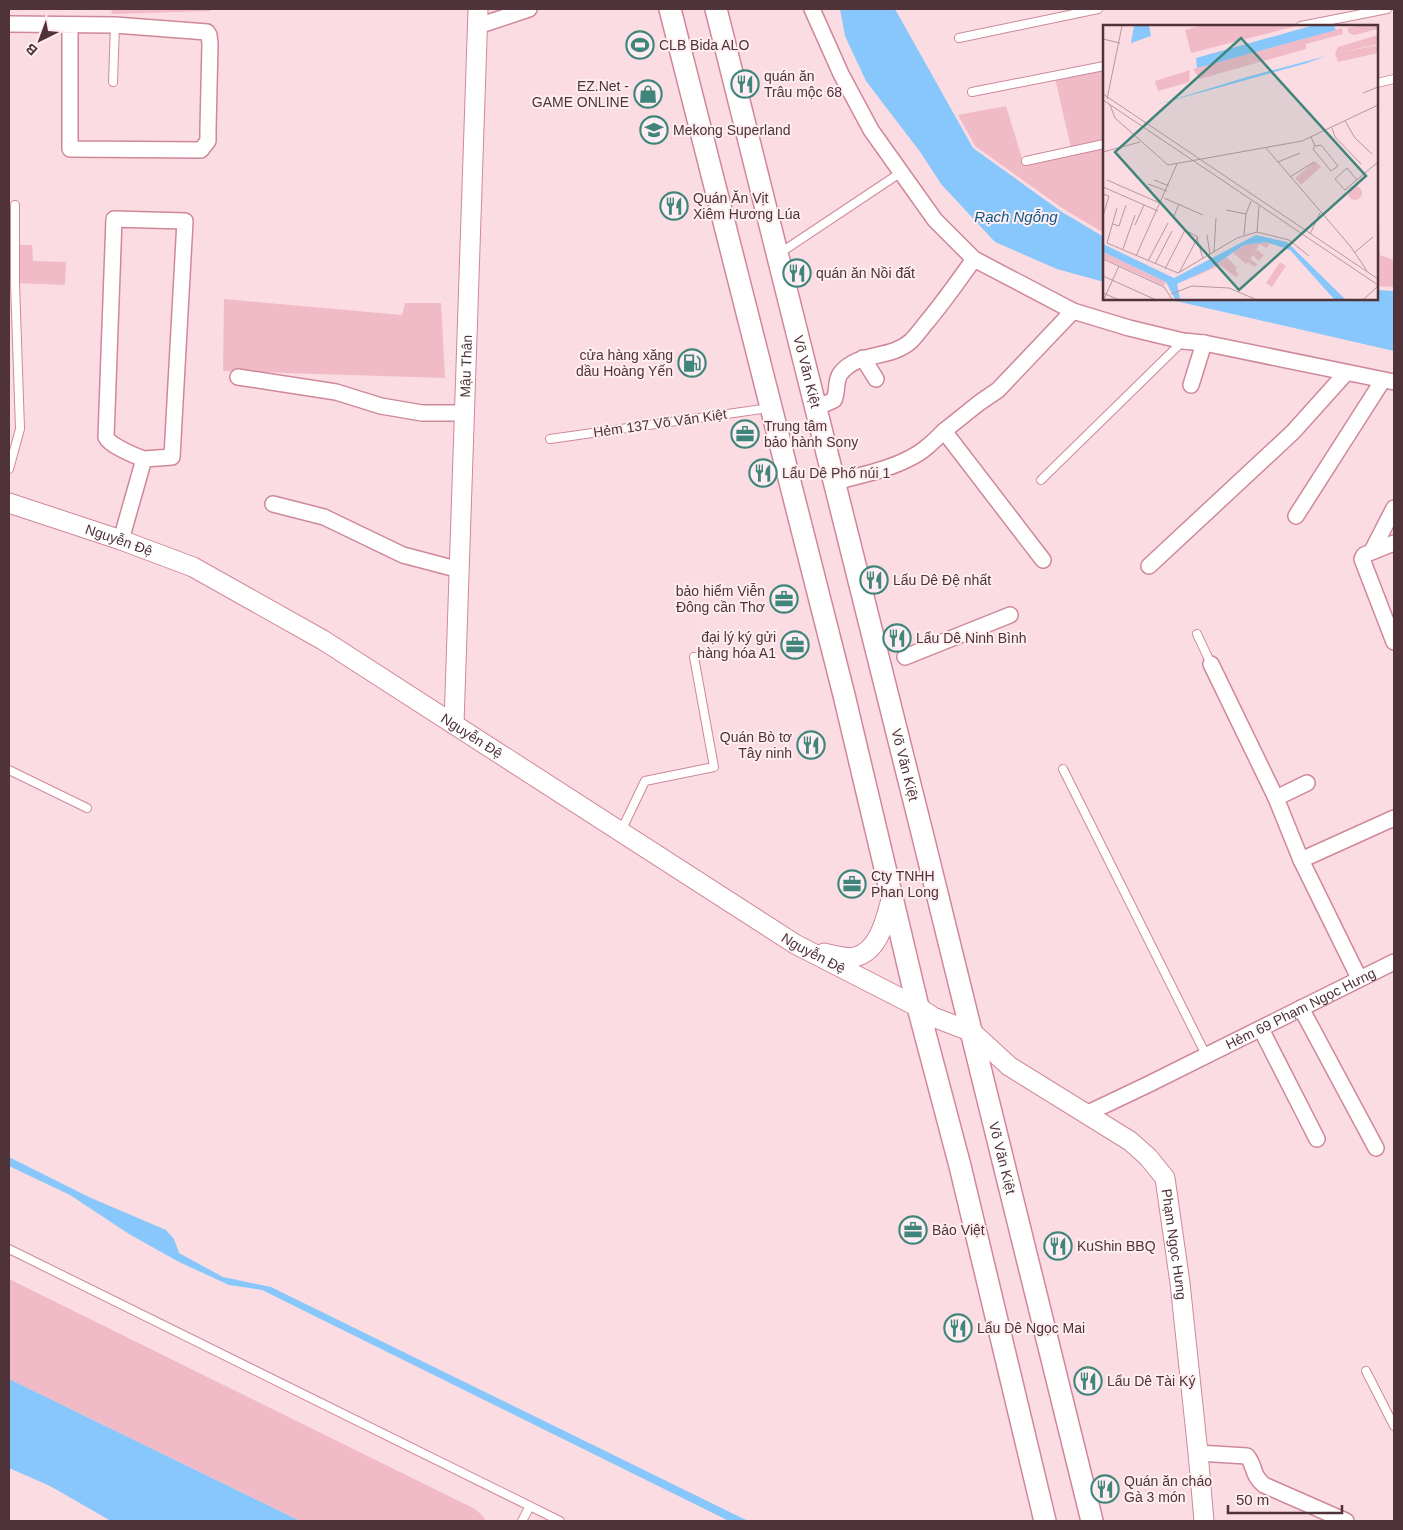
<svg xmlns="http://www.w3.org/2000/svg" width="1403" height="1530" font-family="Helvetica,sans-serif">
<style>
.green{fill:#f0bbc7}
.water{fill:#87c7fb}
.lines{fill:none;stroke-linecap:round;stroke-linejoin:round}
.service-casing{stroke:#cf8899;stroke-width:10}
.minor-casing{stroke:#cf8899;stroke-width:18}
.tertiary-casing{stroke:#cf8899;stroke-width:21}
.secondary-casing{stroke:#cf8899;stroke-width:24}
.service{stroke:#fff;stroke-width:8}
.minor{stroke:#fff;stroke-width:15}
.tertiary{stroke:#fff;stroke-width:19}
.secondary{stroke:#fff;stroke-width:21}
.labels{text-anchor:middle;stroke-width:4;stroke-linejoin:round;paint-order:stroke}
.poi-label{font-size:14px;fill:#503239;stroke:#feeef1;text-anchor:start}
.street-label{font-size:14px;fill:#503239;stroke:#feeef1}
.water-label{font-size:15px;font-style:italic;fill:#0e5888;stroke:#feeef1}
.inset-road{fill:none;stroke:#b7989e;stroke-width:1}
.view{fill:#40857c;fill-opacity:0.15;stroke:#40857c;stroke-width:2.5}
.inset-edge{fill:none;stroke:#503239;stroke-width:2.5}
</style>
<rect width="100%" height="100%" fill="#fbdce2"/>
<g class="green">
<polygon points="111,9 211,9 211,11 112,14"/>
<polygon points="1104,68 1104,141 1071,148 1055,78"/>
<polygon points="1006,106 1024,165 1104,147 1104,233 1062,208 975,146 958,115"/>
<polygon points="1377,132 1380,255 1394,260 1394,287 1377,286"/>
<polygon points="19,245 32,245 33,261 66,262 65,285 15,283"/>
<polygon points="224,299 402,315 405,303 441,303 445,378 223,371"/>
<polygon points="9,1279 475,1509 483,1516 486,1521 300,1521 9,1379"/>
</g>
<g class="water">
<polygon points="840,9 895,9 973,148 1062,212 1104,237 1104,282 1057,269 995,242 941,184 921,153 866,81 845,36"/>
<polygon points="1377,290 1394,291 1394,351 1167,299 1377,299"/>
<polygon points="9,1157 91,1198 166,1230 174,1239 179,1253 223,1277 271,1287 748,1521 729,1521 262,1290 229,1285 179,1262 129,1234 70,1195 9,1166"/>
<polygon points="9,1379 300,1521 111,1521 50,1486 9,1468"/>
</g>
<g class="lines">
<g class="service-casing">
<g id="service">
<polyline points="1301,26 1387,9"/>
<polyline points="959,38 1098,9"/>
<polyline points="113,82 115,25"/>
<polyline points="1377,83 1394,79"/>
<polyline points="972,92 1104,66"/>
<polyline points="1026,161 1104,144"/>
<polyline points="780,253 900,173"/>
<polyline points="550,439 769,408"/>
<polyline points="9,469 20,429 15,283 15,205"/>
<polyline points="1041,480 1183,341"/>
<polyline points="1197,634 1211,664"/>
<polyline points="1063,769 1206,1055"/>
<polyline points="9,770 87,808"/>
<polyline points="621,831 645,781 714,767 694,657"/>
<polyline points="9,1249 560,1521"/>
<polyline points="1366,1371 1394,1426"/>
<polyline points="522,1521 530,1506"/>
</g>
</g>
<g class="minor-casing">
<g id="minor">
<polyline points="812,9 841,74 871,130 935,220 974,259 1073,311 1129,328 1183,341 1204,343 1394,382"/>
<polyline points="9,24 115,25 207,32 209,35 210,44 208,129 208,141 201,150 70,149 70,25"/>
<polyline points="478,26 529,9"/>
<polyline points="863,358 876,379"/>
<polyline points="238,377 336,392 381,406 422,413 466,413"/>
<polyline points="1191,385 1204,343"/>
<path d="M816,408L834,400C838,391 835,382 840,374C857,351 890,360 911,341C917,335 921,329 926,323C943,303 959,280 974,259"/>
<polyline points="944,431 979,403 998,390 1073,311"/>
<path d="M836,482C860,475 888,470 910,458C923,452 934,441 944,431L1043,560"/>
<polyline points="273,504 324,517 403,555 460,570"/>
<polyline points="1296,516 1383,380"/>
<path d="M121,540L144,459C135,456 109,445 106,437L114,219L185,221L172,457L144,459"/>
<polyline points="1394,543 1364,555 1362,559 1394,642"/>
<polyline points="1372,551 1394,508"/>
<polyline points="1149,566 1293,432 1346,373"/>
<polyline points="905,657 1010,615"/>
<polyline points="1211,664 1276,798 1301,860 1359,978"/>
<polyline points="1276,798 1307,783"/>
<polyline points="1301,860 1394,818"/>
<polyline points="1301,1008 1376,1148"/>
<polyline points="1261,1029 1317,1139"/>
<path id="s1" d="M1086,1114L1147,1085L1394,962"/>
<path d="M1198,1453L1247,1456C1256,1467 1251,1474 1264,1485L1346,1521"/>
</g>
</g>
<g class="tertiary-casing">
<g id="tertiary">
<path id="s2" d="M9,503L121,540L193,567L323,640L795,944L918,1007L933,1017L972,1032L1009,1066L1130,1141L1148,1157L1165,1178L1180,1283L1198,1453L1204,1521"/>
<path id="s3" d="M454,724L478,9"/>
<path d="M824,953C833,955 846,959 855,957C880,951 886,917 892,896"/>
</g>
</g>
<g class="secondary-casing">
<g id="secondary">
<polyline points="670,9 844,695 918,1007 960,1166 1045,1521"/>
<path id="s4" d="M716,9C843,512 968,1017 1092,1521"/>
</g>
</g>
<use href="#service" class="service"/>
<use href="#minor" class="minor"/>
<use href="#tertiary" class="tertiary"/>
<use href="#secondary" class="secondary"/>
</g>
<defs>
<g id="stadium-ring" transform="scale(1.4375)"><circle r="9.5" fill="#feeef1" stroke="#40857c" stroke-width="1.5"/><path d="M0-5a6.5 5 0 1 0 0 10a6.5 5 0 1 0 0-10ZM-3.5-1.8h7v3.6h-7Z" fill="#40857c"/></g>
<g id="restaurant-ring" transform="scale(1.4375)"><circle r="9.5" fill="#feeef1" stroke="#40857c" stroke-width="1.5"/><path d="M-5-6h1v4h1v-4h1v4h1v-4h1v5L-1.5 .5V6h-2V.5L-5-1ZM5-6V6H3V1.5H1.5Q1.5-4 5-6Z" fill="#40857c"/></g>
<g id="shop-ring" transform="scale(1.4375)"><circle r="9.5" fill="#feeef1" stroke="#40857c" stroke-width="1.5"/><path d="M-5-2.5h2.3a2.7 3.5 0 0 1 5.4 0H5L5.5 6h-11ZM-1.5-2.5h3a1.5 2.3 0 0 0-3 0Z" fill="#40857c"/></g>
<g id="school-ring" transform="scale(1.4375)"><circle r="9.5" fill="#feeef1" stroke="#40857c" stroke-width="1.5"/><path d="M0-5L7-2L0 1L-7-2ZM-4 1L0 2.5L4 1V4Q0 6-4 4Z" fill="#40857c"/></g>
<g id="fuel-ring" transform="scale(1.4375)"><circle r="9.5" fill="#feeef1" stroke="#40857c" stroke-width="1.5"/><path d="M-5.5-6h7V0h2V4h1.3V-2.5L3-4.5l.8-.8L6-3V5H2.5V1h-1V6h-7ZM-4.2-4.7v3.2H.2V-4.7Z" fill="#40857c"/></g>
<g id="office-ring" transform="scale(1.4375)"><circle r="9.5" fill="#feeef1" stroke="#40857c" stroke-width="1.5"/><path d="M-6-3h4V-5.5h4V-3h4V5H-6ZM-1-4.5V-3h2v-1.5ZM-6 0V1H6V0Z" fill="#40857c"/></g>
</defs>
<g fill-rule="evenodd">
<use href="#stadium-ring" x="640" y="45"/>
<use href="#restaurant-ring" x="745" y="84"/>
<use href="#shop-ring" x="648" y="94"/>
<use href="#school-ring" x="654" y="130"/>
<use href="#restaurant-ring" x="674" y="206"/>
<use href="#restaurant-ring" x="797" y="273"/>
<use href="#fuel-ring" x="692" y="363"/>
<use href="#office-ring" x="745" y="434"/>
<use href="#restaurant-ring" x="763" y="473"/>
<use href="#restaurant-ring" x="874" y="580"/>
<use href="#office-ring" x="784" y="599"/>
<use href="#restaurant-ring" x="897" y="638"/>
<use href="#office-ring" x="795" y="645"/>
<use href="#restaurant-ring" x="811" y="745"/>
<use href="#office-ring" x="852" y="884"/>
<use href="#office-ring" x="913" y="1230"/>
<use href="#restaurant-ring" x="1058" y="1246"/>
<use href="#restaurant-ring" x="958" y="1328"/>
<use href="#restaurant-ring" x="1088" y="1381"/>
<use href="#restaurant-ring" x="1105" y="1489"/>
</g>
<g class="labels">
<g class="poi-label">
<text x="659" y="50">CLB Bida ALO</text>
<text x="764" y="81">quán ăn<tspan x="764" dy="16">Trâu mộc 68</tspan></text>
<text x="629" y="91" text-anchor="end">EZ.Net -<tspan x="629" dy="16">GAME ONLINE</tspan></text>
<text x="673" y="135">Mekong Superland</text>
<text x="693" y="203">Quán Ăn Vịt<tspan x="693" dy="16">Xiêm Hương Lúa</tspan></text>
<text x="816" y="278">quán ăn Nồi đất</text>
<text x="673" y="360" text-anchor="end">cửa hàng xăng<tspan x="673" dy="16">dầu Hoàng Yến</tspan></text>
<text x="764" y="431">Trung tâm<tspan x="764" dy="16">bảo hành Sony</tspan></text>
<text x="782" y="478">Lẩu Dê Phố núi 1</text>
<text x="893" y="585">Lẩu Dê Đệ nhất</text>
<text x="765" y="596" text-anchor="end">bảo hiểm Viễn<tspan x="765" dy="16">Đông cần Thơ</tspan></text>
<text x="776" y="642" text-anchor="end">đại lý ký gửi<tspan x="776" dy="16">hàng hóa A1</tspan></text>
<text x="916" y="643">Lẩu Dê Ninh Bình</text>
<text x="792" y="742" text-anchor="end">Quán Bò tơ<tspan x="792" dy="16">Tây ninh</tspan></text>
<text x="871" y="881">Cty TNHH<tspan x="871" dy="16">Phan Long</tspan></text>
<text x="932" y="1235">Bảo Việt</text>
<text x="1077" y="1251">KuShin BBQ</text>
<text x="977" y="1333">Lẩu Dê Ngọc Mai</text>
<text x="1107" y="1386">Lẩu Dê Tài Ký</text>
<text x="1124" y="1486">Quán ăn cháo<tspan x="1124" dy="16">Gà 3 món</tspan></text>
</g>
<g class="street-label">
<text dy="5" stroke="none"><textPath href="#s3" startOffset="358">Mậu Thân</textPath></text>
<text dy="5" stroke="none"><textPath href="#s4" startOffset="374">Võ Văn Kiệt</textPath></text>
<text transform="translate(660 423) rotate(-8)" y="5">Hẻm 137 Võ Văn Kiệt</text>
<text dy="5" stroke="none"><textPath href="#s2" startOffset="116">Nguyễn Đệ</textPath></text>
<text dy="5" stroke="none"><textPath href="#s2" startOffset="521">Nguyễn Đệ</textPath></text>
<text dy="5" stroke="none"><textPath href="#s4" startOffset="779">Võ Văn Kiệt</textPath></text>
<text dy="5" stroke="none"><textPath href="#s2" startOffset="926">Nguyễn Đệ</textPath></text>
<text dy="5" stroke="none"><textPath href="#s1" startOffset="239">Hẻm 69 Phạm Ngọc Hưng</textPath></text>
<text dy="5" stroke="none"><textPath href="#s4" startOffset="1184">Võ Văn Kiệt</textPath></text>
<text dy="5" stroke="none"><textPath href="#s2" startOffset="1414">Phạm Ngọc Hưng</textPath></text>
</g>
<g class="water-label">
<text x="1016" y="222">Rạch Ngỗng</text>
</g>
</g>
<g transform="translate(1103 25)">
<rect width="275" height="275" fill="#fbdce2"/>
<path d="M97,1H193L88,28L82,5ZM254,1H275V4L251,10L246,8L244,3ZM239,3L240,9L203,19V24L97,54L90,44ZM275,10V19L235,28L275,20V28L235,37L232,28L235,22ZM87,45L86,57L55,66L52,56ZM212,136L218,142L198,160L192,153ZM245 168a7 7 0 1 1 14 0a7 7 0 1 1-14 0ZM163,217L167,219L163,223L157,219L151,228L154,225L161,230L156,236L150,230L147,234L154,239L152,242L145,237L143,239L130,228L141,220ZM0,227L63,257L61,261L0,233ZM124,232L134,243L132,245L136,249L133,252L117,240L85,255ZM177,237L183,241L169,262L163,258Z" fill="#f0bbc7"/>
<path d="M31,1H46L48,11L28,18ZM208,1H231L233,5L94,43L93,33ZM223,31L204,38L49,81L144,52ZM153,210L184,217L242,274H231L187,225L163,217L141,220L106,244L74,259L77,274H72L63,257L0,227V219L71,253Z" fill="#87c7fb"/>
<path class="inset-road" d="M0,14L17,18M260,68L275,62M0,69L275,254M4,74L19,1M0,75L275,260M7,80L12,93L65,140L199,116L275,80M242,96L252,113L269,129M229,103L232,112L258,139M208,112L212,121L218,120L235,141L228,146L210,124L212,121M163,123L248,222L264,246M0,127L37,117M175,137L197,128M187,152L211,137M4,155L59,179M51,155L66,161M254,155L244,143L232,154L242,165L250,158L275,137M45,159L64,166M0,162L55,186M0,169L6,171L0,191M61,173L100,190M14,183L4,218L75,248L134,213L154,207L186,215L206,231M123,185L143,189L148,176M70,193L76,179M10,199L16,201L23,180M32,200L41,180M154,207L156,181M207,209L217,188M104,210L107,229M141,210L143,189M94,213L100,234M20,224L32,190M111,227L113,193M252,227L270,212M33,231L74,139M0,234L61,262L69,274M45,236L65,198M52,239L69,206M62,244L82,205L95,212L76,248M0,251L51,274M0,268L14,274M68,269L89,261L126,263L152,274M1,274L16,241M261,274L275,261"/>
<path class="view" d="M138,13L263,151L136,265L12,127Z"/>
<rect width="275" height="275" class="inset-edge"/>
</g>
<rect width="1403" height="1530" fill="none" stroke="#503239" stroke-width="20"/>
<g transform="translate(40 40) rotate(222)" stroke="#feeef1" stroke-width="4" paint-order="stroke">
<path d="M0-4L9 19L0 12L-9 19Z" fill="#503239"/>
<text y="-8" font-size="14" font-weight="bold" text-anchor="middle" fill="#503239">B</text>
</g>
<path d="M1228 1505v8h114v-8" fill="none" stroke="#503239" stroke-width="2.5"/>
<text x="1236" y="1505" font-size="15" fill="#503239" stroke="#feeef1" stroke-width="4" paint-order="stroke">50 m</text>
</svg>
